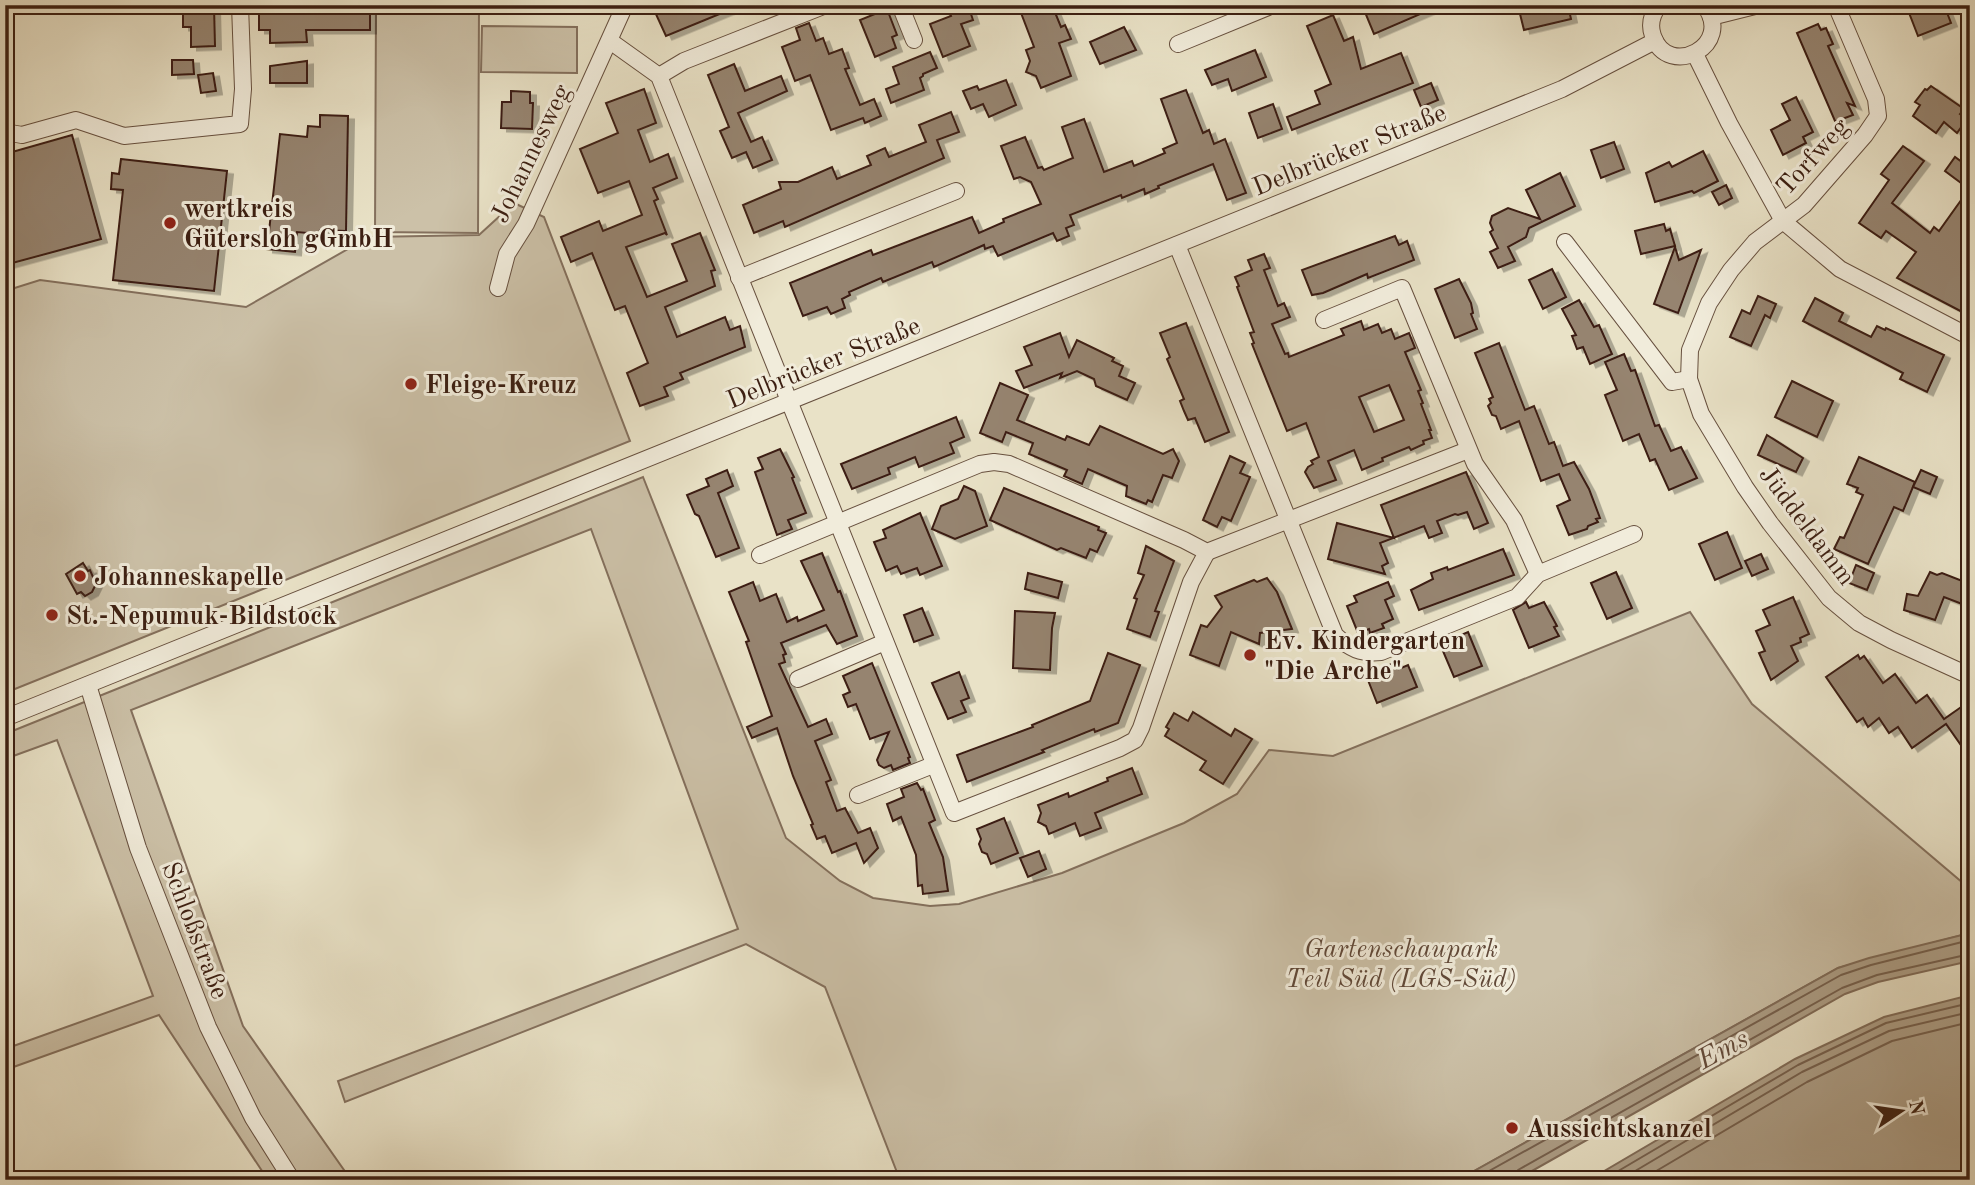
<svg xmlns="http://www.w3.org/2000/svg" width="1975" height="1185" font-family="'Old Standard TT',serif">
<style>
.green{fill:#ccc1a8;stroke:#84705d;stroke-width:2}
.water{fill:#aea089;stroke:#806c59;stroke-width:2}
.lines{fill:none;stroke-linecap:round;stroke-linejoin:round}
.shore{stroke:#75604e;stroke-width:2}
.building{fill:#968470;stroke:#3c1f12;stroke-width:2;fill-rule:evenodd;filter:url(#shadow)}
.street-casing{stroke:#67503f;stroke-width:18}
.street{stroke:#f1ecdb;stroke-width:16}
.poi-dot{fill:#8f2418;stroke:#f1ecdb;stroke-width:2.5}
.labels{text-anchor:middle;stroke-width:6;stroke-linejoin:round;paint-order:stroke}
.street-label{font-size:26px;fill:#3c1f12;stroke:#f1ecdb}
.poi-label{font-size:26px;font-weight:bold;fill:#3c1f12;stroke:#f1ecdb;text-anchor:start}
.park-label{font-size:26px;font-style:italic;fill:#604838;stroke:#f1ecdb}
.water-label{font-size:28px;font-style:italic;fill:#644c3c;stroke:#f1ecdb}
</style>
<defs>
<filter id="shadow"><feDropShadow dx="6" dy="3.5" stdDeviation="0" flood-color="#0004"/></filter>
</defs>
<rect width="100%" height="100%" fill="#e9e2c7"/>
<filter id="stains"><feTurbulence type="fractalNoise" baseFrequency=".00286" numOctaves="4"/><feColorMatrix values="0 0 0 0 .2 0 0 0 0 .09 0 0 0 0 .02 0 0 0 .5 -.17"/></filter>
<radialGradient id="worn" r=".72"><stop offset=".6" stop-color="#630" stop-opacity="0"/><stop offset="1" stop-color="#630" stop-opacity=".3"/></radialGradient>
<g class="green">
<polygon points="376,5 479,5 478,233 375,232"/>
<polygon points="482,26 577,27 577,73 481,72"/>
<polygon points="514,203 544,217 630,441 5,693 5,291 40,280 246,307 369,237 479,235"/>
<polygon points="643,477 786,838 840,881 873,898 930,906 959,904 1062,873 1184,823 1237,794 1269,750 1333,756 1690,612 1752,704 1970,889 1970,933 1838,968 1458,1180 900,1180 825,987 746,944 345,1102 338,1081 738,929 591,529 131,710 243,1026 351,1180 268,1180 159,1015 5,1070 5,1049 153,996 57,740 5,759 5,734"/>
</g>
<g class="water">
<polygon points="1970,933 1970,961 1878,982 1845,994 1516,1180 1458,1180 1838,968 1869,958"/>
<polygon points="1970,995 1970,1180 1589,1180 1795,1059 1884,1017"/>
</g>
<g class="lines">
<g class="shore">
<polyline points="1473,1180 1841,975 1871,965 1970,940"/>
<polyline points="1514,1180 1518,1170 1842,988 1877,975 1970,954"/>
<polyline points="1603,1180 1798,1065 1886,1023 1970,1003"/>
<polyline points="1620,1180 1802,1072 1889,1031 1970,1012"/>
<polyline points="1641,1180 1807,1082 1892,1041 1970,1022"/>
</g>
</g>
<g class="building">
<polygon points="183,5 214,6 215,46 191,47 191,27 183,27"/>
<polygon points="259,5 370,5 370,30 306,30 307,42 270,43 270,30 259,30"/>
<polygon points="658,5 739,5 739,6 666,36 655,12 660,10"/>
<polygon points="946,5 968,5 973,20 961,24 970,46 943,57 930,24 951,16"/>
<polygon points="1018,5 1052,5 1061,27 1065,25 1071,39 1059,43 1071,76 1041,88 1036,76 1026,72 1030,61 1026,50 1034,47"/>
<polygon points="1362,5 1438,5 1439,6 1374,34"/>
<polygon points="1521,5 1568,5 1571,19 1524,30 1520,14 1523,13"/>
<polygon points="1906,5 1944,5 1951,23 1918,36"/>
<polygon points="887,9 897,35 892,37 896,48 875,57 860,20"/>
<polygon points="1333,15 1344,41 1353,37 1361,69 1401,53 1413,83 1292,130 1287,117 1320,104 1315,91 1331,84 1307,26"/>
<polygon points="809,23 816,41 823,38 829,54 842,49 849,68 845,69 860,105 874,99 881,116 865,123 863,118 831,130 810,75 795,81 782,47 800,40 796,28"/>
<polygon points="1818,24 1821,30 1826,28 1833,44 1828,46 1855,106 1847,103 1853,115 1837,121 1835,121 1797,33"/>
<polygon points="1124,27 1136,50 1100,64 1090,42"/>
<polygon points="1255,50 1266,77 1232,91 1228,79 1212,85 1205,70"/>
<polygon points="930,52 937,68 923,74 923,76 920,78 924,90 891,103 886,89 899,84 893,67"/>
<polygon points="172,60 193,60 194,74 172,75"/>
<polygon points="307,61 307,83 270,83 270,66"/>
<polygon points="734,64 745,91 781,76 787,91 738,113 751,142 762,137 772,160 753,168 746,152 732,158 720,131 729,127 708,75"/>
<polygon points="213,73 216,91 201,93 198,75"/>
<polygon points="1006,80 1016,105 989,117 983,104 971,109 963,91 977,86 979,90"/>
<polygon points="1431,83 1438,100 1421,107 1414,90"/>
<polygon points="1931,86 1964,109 1960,114 1967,119 1957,133 1944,122 1936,133 1913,116 1920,105 1915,102 1925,89 1927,90"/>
<polygon points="644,89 656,123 638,130 650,162 668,154 677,178 653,188 658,199 654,201 667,235 665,233 626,247 647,297 687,281 672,244 700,233 715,270 711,271 715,286 665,307 677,337 725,317 730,330 740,326 745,347 680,373 683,379 664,387 668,396 640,406 627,373 648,363 625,306 615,310 592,253 571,262 561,237 599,221 603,231 642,215 629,181 598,193 580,149 618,133 606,103"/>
<polygon points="1186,90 1203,133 1209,130 1214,144 1225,139 1246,193 1227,200 1213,164 1158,186 1159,188 1145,194 1144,189 1122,198 1121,195 1070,215 1074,225 1066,228 1069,236 1057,241 1053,233 998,256 993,246 985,249 984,245 934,267 932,262 883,282 881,278 849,292 850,295 842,299 845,308 831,314 827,307 803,316 790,283 871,250 873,255 972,217 979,233 1004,222 1003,219 1041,204 1031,182 1020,177 1014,179 1001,146 1025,137 1038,168 1042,167 1044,170 1073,158 1062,127 1084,119 1104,172 1132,161 1134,166 1165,153 1163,149 1177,143 1161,99"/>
<polygon points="511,91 530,92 530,103 533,103 532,129 501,128 502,102 511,102"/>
<polygon points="1796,97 1813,132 1803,137 1806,143 1783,155 1771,130 1790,120 1782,104"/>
<polygon points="1273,104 1282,129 1258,138 1249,113"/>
<polygon points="951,112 959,132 937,140 944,158 785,227 783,221 754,233 743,205 781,189 779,182 798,182 832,167 837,179 871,165 867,156 885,148 889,157 926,142 919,125"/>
<polygon points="320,115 348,116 346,231 320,230 319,234 297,232 295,252 267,249 280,134 307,137 308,126 320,127"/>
<polygon points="72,135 101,239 5,265 5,154"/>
<polygon points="1614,142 1624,169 1601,178 1591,150"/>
<polygon points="1903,146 1924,161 1892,203 1930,233 1934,227 1939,231 1969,189 1945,171 1955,157 1970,168 1970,316 1897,278 1916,252 1886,231 1881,238 1859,223 1889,180 1881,174"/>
<polygon points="1703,151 1718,181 1694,193 1692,191 1655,202 1646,173 1669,162 1672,167"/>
<polygon points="121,159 227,171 214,291 113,280 123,190 111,189 112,173 119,174"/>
<polygon points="1560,173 1575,206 1529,228 1526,237 1508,247 1515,261 1498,268 1490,252 1498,248 1490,232 1493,230 1490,223 1492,216 1508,208 1540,219 1526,190"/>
<polygon points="1726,185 1732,198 1719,205 1712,192"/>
<polygon points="1664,224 1666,231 1670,229 1675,246 1641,254 1635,231"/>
<polygon points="1395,236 1399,245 1407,241 1414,260 1368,278 1367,274 1323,293 1312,295 1302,270"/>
<polygon points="1675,247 1679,260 1701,250 1678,313 1654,304"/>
<path d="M1264,254L1270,268L1264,270L1278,306L1284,303L1290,317L1272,324L1285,354L1288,353L1289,357L1344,335L1341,329L1361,321L1364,330L1378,324L1382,333L1391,329L1395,339L1409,333L1415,348L1405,352L1421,390L1418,391L1423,403L1421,404L1431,430H1429L1432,438L1423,441L1424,444L1411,450L1409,447L1382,458L1383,461L1362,470L1354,450L1328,461L1336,480L1314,488L1305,472L1308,467L1313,464L1311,461L1319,457L1306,423L1287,431L1252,344L1254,343L1250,333L1254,332L1237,287L1239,286L1235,277L1252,270L1248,260ZM1389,385L1404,420L1374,432L1359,397Z"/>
<polygon points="1552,269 1566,297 1543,309 1529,280"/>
<polygon points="1459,279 1471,303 1473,313 1471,314 1477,329 1455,338 1435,289"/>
<polygon points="1758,296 1776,304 1770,318 1765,315 1751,346 1730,337 1742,310 1750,314"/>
<polygon points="1815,298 1843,313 1839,321 1871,337 1877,326 1885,330 1886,328 1944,355 1927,392 1900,379 1903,373 1803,321"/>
<polygon points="1579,300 1594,327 1599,325 1612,354 1590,364 1583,347 1577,349 1572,336 1576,335 1562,309"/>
<polygon points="1186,323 1229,432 1205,442 1195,418 1188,420 1184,411 1180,401 1184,399 1167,359 1170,357 1160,333"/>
<polygon points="1060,333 1069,357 1077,340 1114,358 1112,361 1123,366 1119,376 1135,383 1127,400 1096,386 1094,379 1077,371 1060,378 1062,373 1024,388 1016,371 1032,365 1024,347"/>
<polygon points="1499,343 1525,410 1534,406 1549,444 1554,442 1563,466 1574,462 1589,489 1600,518 1596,519 1598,522 1588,526 1587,529 1569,535 1557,506 1570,500 1559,474 1541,481 1519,421 1501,429 1496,416 1492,415 1488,406 1491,403 1489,399 1493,397 1475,353"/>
<polygon points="1624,354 1631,371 1635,370 1655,426 1659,425 1671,451 1681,447 1697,478 1669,490 1655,459 1650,461 1639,434 1623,441 1605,395 1617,390 1605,362"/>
<polygon points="1792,381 1833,401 1817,437 1775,417"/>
<polygon points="1000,383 1028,395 1017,420 1065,440 1067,436 1089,445 1100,426 1163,454 1173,449 1179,461 1172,478 1163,475 1152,502 1148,500 1146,504 1126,496 1127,486 1088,469 1082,484 1064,476 1067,470 1029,454 1033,443 1006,432 1002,442 980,433"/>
<polygon points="956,417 964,437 950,443 954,453 919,467 915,457 888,468 890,474 852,489 841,464"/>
<polygon points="1767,435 1803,458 1796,472 1758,455"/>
<polygon points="780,449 794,477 792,478 806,513 788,520 792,529 777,535 755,472 763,469 758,458"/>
<polygon points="1230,456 1245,463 1240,473 1250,477 1231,521 1222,517 1217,527 1203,520"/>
<polygon points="1859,457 1915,482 1903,511 1894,507 1868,564 1834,549 1840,537 1844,538 1863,495 1856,492 1858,488 1847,484"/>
<polygon points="727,470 733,486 718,493 739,548 716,557 699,516 695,514 687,495 709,486 706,479"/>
<polygon points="1921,470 1937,477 1930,494 1913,487"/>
<polygon points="1466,472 1488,523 1474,529 1467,512 1458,515 1455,514 1437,521 1442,533 1429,538 1424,526 1380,543 1388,563 1382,566 1385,574 1328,559 1337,523 1394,538 1381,505"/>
<polygon points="964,486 975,491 987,526 955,539 932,529 941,506 958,499"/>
<polygon points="1004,488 1099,527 1098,530 1106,533 1097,552 1090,549 1086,558 1061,548 1057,550 990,520"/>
<polygon points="920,513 942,566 920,575 917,568 901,574 897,566 886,571 874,542 886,538 883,530"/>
<polygon points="1727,532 1742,568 1715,580 1699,544"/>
<polygon points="1146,546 1174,561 1155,611 1159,612 1150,637 1127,629 1137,599 1134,598 1144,575 1138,573"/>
<polygon points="1503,549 1514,575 1419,610 1411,590 1433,579 1431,573 1447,567 1448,570"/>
<polygon points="822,553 838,592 840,591 857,636 837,644 826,625 781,643 786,654 783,655 785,662 779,664 808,727 826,719 832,734 815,741 831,780 826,782 837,811 845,808 858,833 870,828 878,848 864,863 856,843 832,853 825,836 817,839 811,825 813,824 793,776 777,728 752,738 747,727 772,716 746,642 749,641 729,592 753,582 760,601 776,594 787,622 797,617 798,621 824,610 801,561"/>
<polygon points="1761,554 1768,569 1752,576 1745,561"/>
<polygon points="83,563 88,571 90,570 96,584 92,592 85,596 81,592 77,594 66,574"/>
<polygon points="1856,565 1874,573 1867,590 1849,583"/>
<polygon points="1616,572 1632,608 1607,619 1591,583"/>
<polygon points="1930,572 1937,575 1942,573 1970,584 1970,607 1944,597 1935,620 1904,610 1907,594 1918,596"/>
<polygon points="1028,573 1062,582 1058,598 1025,589"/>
<polygon points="1267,578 1277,592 1292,629 1260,633 1259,644 1231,632 1219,666 1190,655 1201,625 1207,627 1222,607 1215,596 1254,580 1257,582"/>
<polygon points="1388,582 1394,596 1385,600 1393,619 1382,624 1384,628 1370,633 1369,629 1358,633 1347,606 1357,602 1354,596"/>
<polygon points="1793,597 1809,634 1800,638 1801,642 1791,646 1798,661 1771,680 1759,653 1765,651 1756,631 1770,625 1763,610"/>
<polygon points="1526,602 1529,608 1544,602 1557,626 1554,627 1559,636 1529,648 1513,610"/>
<polygon points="922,608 933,635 914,642 904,615"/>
<polygon points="1015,611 1055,613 1052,628 1050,670 1013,668"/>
<polygon points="1468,632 1482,666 1454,677 1440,644"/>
<polygon points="1108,653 1140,665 1118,723 1095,732 1094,729 1042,750 1044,752 967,782 957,755 1033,727 1032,725 1090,701"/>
<polygon points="1858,655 1860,659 1864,656 1883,683 1895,674 1916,703 1927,695 1944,719 1964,705 1970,713 1970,758 1946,724 1912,748 1898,727 1889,733 1879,718 1868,727 1863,718 1857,722 1826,677"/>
<polygon points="1396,662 1399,669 1408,665 1417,687 1377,703 1366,675"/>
<polygon points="872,663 910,757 908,758 910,763 893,770 891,765 884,768 879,765 877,760 889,732 870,739 856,704 848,707 843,695 850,692 843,676"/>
<polygon points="959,672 969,698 961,701 966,712 948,719 932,683"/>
<polygon points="1193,712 1231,736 1235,729 1252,739 1223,784 1200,770 1206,761 1165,736 1169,729 1166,727 1174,713 1188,721"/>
<polygon points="1132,768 1142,794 1095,813 1101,828 1080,836 1075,823 1049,834 1046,826 1038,822 1041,813 1038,805 1068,793 1069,797 1108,781 1107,778"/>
<polygon points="917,783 921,790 923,789 935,820 929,823 943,857 948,891 923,894 922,885 918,886 916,855 901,817 893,821 887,804 904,797 901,789"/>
<polygon points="1004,818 1018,853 991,864 987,854 982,852 979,844 981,839 977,829"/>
<polygon points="1039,851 1046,869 1028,877 1020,858"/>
</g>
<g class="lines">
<g class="street-casing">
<g id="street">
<polyline points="900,5 914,40"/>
<path d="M1659,5C1652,14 1649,25 1653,36C1668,80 1736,45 1704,5"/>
<polyline points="1836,5 1876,99 1878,116 1865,135 1804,205 1755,242 1731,270 1709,303 1690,350 1689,379 1701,414 1745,487 1770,523 1829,598 1859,623 1891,640 1970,676"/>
<polyline points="1711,17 1759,5"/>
<polyline points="610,41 659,76 954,813 1120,748 1135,740 1141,728 1191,582 1207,552"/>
<polyline points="1178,44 1273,5"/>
<polyline points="1695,54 1729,123 1783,221 1840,269 1970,337"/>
<polyline points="659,76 684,61 826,5"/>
<polyline points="5,132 22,135 76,120 124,136 240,124 243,89 240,5"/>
<polyline points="1565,242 1672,382 1689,379"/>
<path d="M1177,245L1335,635C1350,649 1361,654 1381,652L1517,597L1538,574L1634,534"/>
<polyline points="739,278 956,191"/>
<polyline points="498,288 507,254 526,224 625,5"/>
<polyline points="1324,320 1402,288 1475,464 1514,520 1538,574"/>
<polyline points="760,555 980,464 994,462 1009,464 1184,540 1207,552 1468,450"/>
<polyline points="798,679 885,642"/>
<polyline points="88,685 138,848 208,1027 253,1118 292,1180"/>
<polyline points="5,718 1562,89 1655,41"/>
<polyline points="858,795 933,765"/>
</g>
</g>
<use href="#street" class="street"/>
</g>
<g class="poi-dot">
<circle cx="170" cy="223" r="7"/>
<circle cx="411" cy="384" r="7"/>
<circle cx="80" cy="576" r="7"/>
<circle cx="52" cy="615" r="7"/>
<circle cx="1250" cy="655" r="7"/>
<circle cx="1512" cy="1128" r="7"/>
</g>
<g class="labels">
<g class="street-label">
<text transform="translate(1349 149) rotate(-22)" y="9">Delbrücker Straße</text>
<text transform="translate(530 153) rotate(-64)" y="9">Johannesweg</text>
<text transform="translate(1812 156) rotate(-48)" y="9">Torfweg</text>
<text transform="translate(823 362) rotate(-22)" y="9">Delbrücker Straße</text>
<text transform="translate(1808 525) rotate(53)" y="9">Jüddeldamm</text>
<text transform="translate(196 930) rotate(69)" y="9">Schloßstraße</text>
</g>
<g class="poi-label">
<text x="184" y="217">wertkreis<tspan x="184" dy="30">Gütersloh gGmbH</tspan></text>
<text x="425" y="393">Fleige-Kreuz</text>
<text x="94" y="585">Johanneskapelle</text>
<text x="66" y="624">St.-Nepumuk-Bildstock</text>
<text x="1264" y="649">Ev. Kindergarten<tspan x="1264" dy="30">"Die Arche"</tspan></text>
<text x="1526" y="1137">Aussichtskanzel</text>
</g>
<g class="park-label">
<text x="1401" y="957">Gartenschaupark<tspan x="1401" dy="30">Teil Süd (LGS-Süd)</tspan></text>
</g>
<g class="water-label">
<text transform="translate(1722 1048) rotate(-29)" y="10">Ems</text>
</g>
</g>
<rect width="1975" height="1185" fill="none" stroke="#e9e2c7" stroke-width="28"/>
<rect x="7" y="7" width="1961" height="1171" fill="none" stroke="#3c1f12" stroke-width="3.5"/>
<rect x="14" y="14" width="1947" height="1157" fill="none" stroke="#3c1f12" stroke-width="2"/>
<g transform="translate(1901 1111) rotate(77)" stroke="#f1ecdb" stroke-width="5" paint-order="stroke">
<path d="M0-5L12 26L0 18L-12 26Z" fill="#3c1f12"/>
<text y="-10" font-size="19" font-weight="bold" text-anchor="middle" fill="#3c1f12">N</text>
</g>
<rect width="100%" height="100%" filter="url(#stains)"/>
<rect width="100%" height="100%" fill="url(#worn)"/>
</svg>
